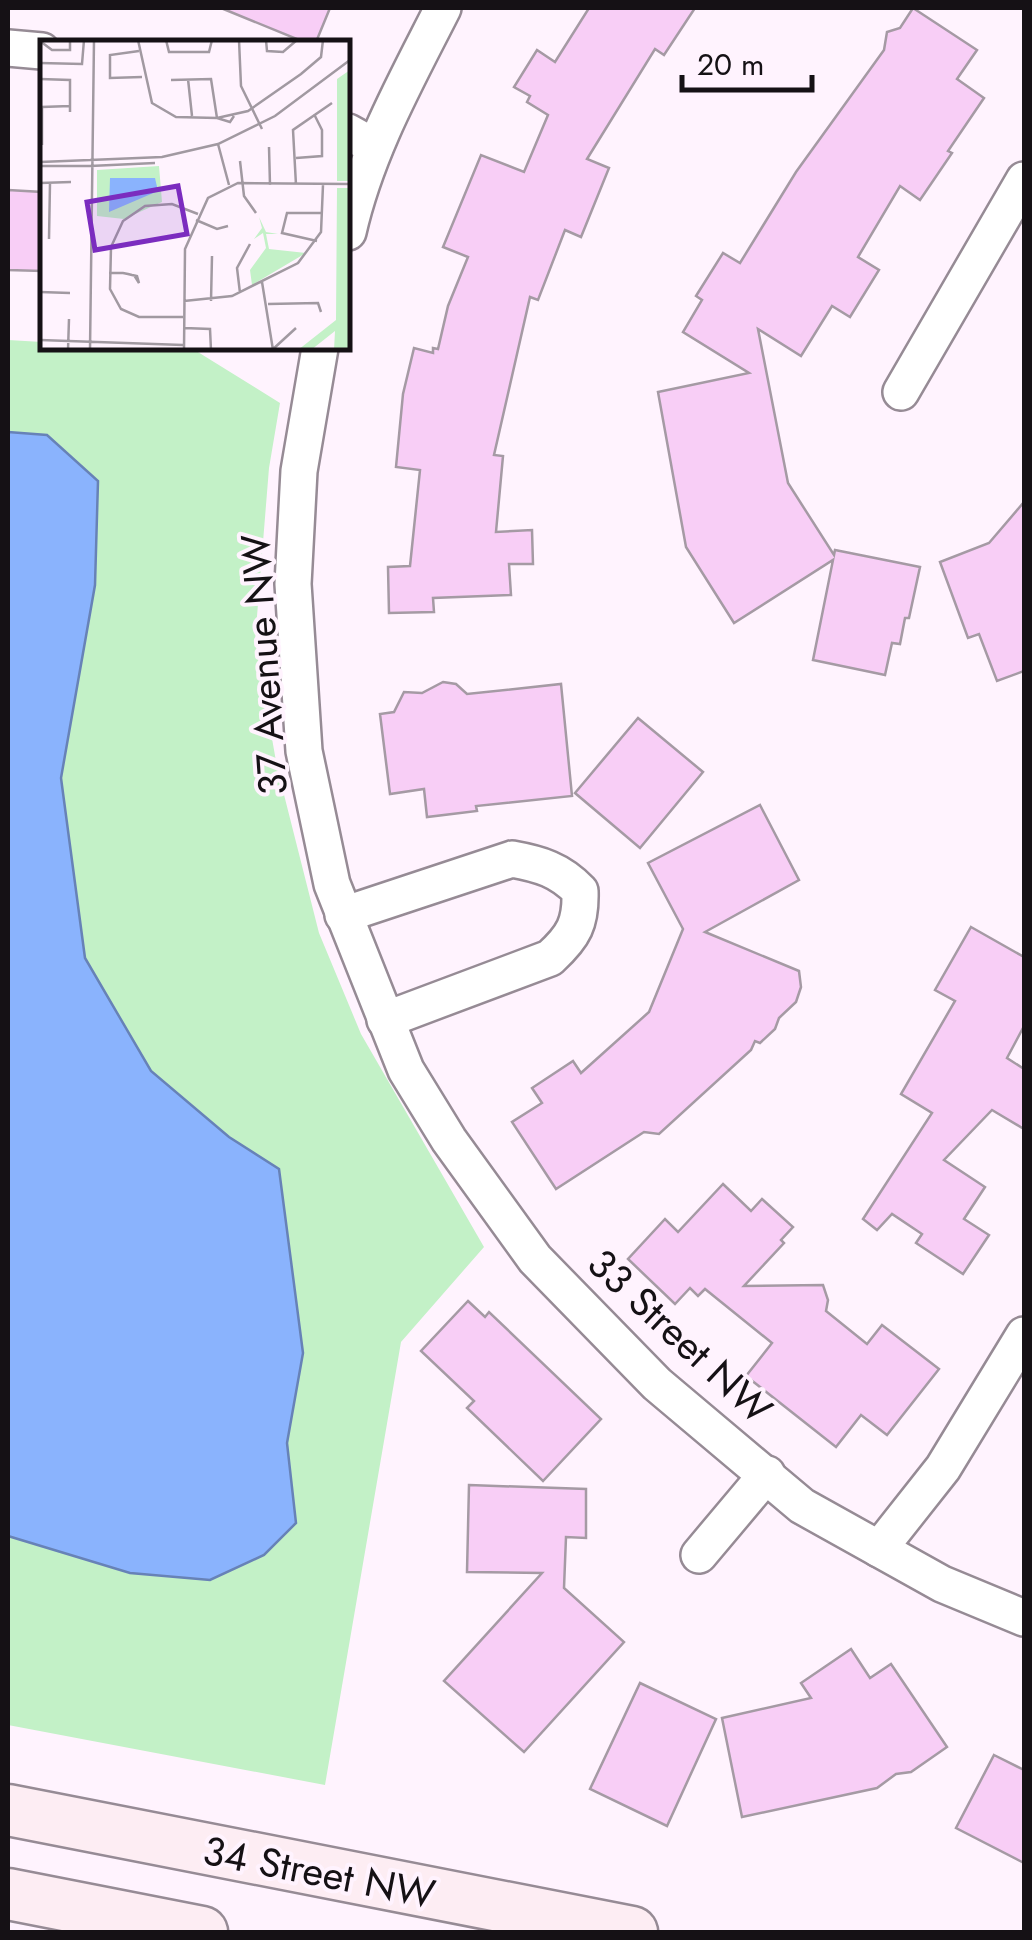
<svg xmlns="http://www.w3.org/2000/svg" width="1032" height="1940" font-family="Jost,sans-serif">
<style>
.green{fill:#c3f1c7}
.water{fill:#8ab3fd;stroke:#6782b7;stroke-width:2.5}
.building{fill:#f8cef6;stroke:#a59aa4;stroke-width:2.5}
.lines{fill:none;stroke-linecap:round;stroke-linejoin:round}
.minor-casing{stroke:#968b95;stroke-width:40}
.secondary-casing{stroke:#968b95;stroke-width:55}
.minor{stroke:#fff;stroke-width:35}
.secondary{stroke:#fdedf3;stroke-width:50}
.labels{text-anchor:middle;stroke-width:8;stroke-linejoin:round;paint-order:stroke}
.street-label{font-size:40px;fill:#151115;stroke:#fff3fe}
.inset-road{fill:none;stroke:#a199a1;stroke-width:2.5}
.view{fill:#7b2cbf;fill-opacity:0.15;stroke:#7b2cbf;stroke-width:5}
.inset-edge{fill:none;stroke:#151115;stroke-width:5}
</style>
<rect width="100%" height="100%" fill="#fff3fe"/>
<polygon class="green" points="8,340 42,342 42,348 193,349 280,403 269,468 255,641 277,767 319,933 361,1034 484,1247 401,1342 325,1785 8,1725"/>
<polygon class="water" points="8,432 47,435 98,481 95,585 61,778 85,958 151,1071 229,1137 279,1169 303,1353 287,1443 296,1523 264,1555 210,1580 130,1573 8,1536"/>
<g class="building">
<polygon points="221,8 330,8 316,42 304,42"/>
<polygon points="589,8 695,8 664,55 655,49 587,159 609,168 581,237 565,230 538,300 530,297 494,455 503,456 496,532 532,530 533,564 509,564 511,595 433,598 434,612 389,613 388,567 410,566 420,470 396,467 403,394 414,348 433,353 433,348 438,349 448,306 468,257 443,247 481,155 524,172 548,115 527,102 530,96 514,87 537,50 555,62"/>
<polygon points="913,8 977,50 957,79 984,98 948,151 952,153 920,200 900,186 858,257 879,270 850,317 832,306 801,356 758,329 788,483 834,555 835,550 920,567 909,618 905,618 900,644 892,643 885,675 813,660 833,560 734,623 686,547 658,392 749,373 683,332 702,300 696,296 723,253 740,263 796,172 884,50 887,32 900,28"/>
<polygon points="8,190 42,192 42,271 8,270"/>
<polygon points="1024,502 1024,671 997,681 979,634 968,638 940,562 989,543"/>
<polygon points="443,682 456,684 467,694 561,684 572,796 476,806 477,811 427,817 424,789 390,794 380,714 394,712 404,692 422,693"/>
<polygon points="638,718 703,772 640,848 575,793"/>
<polygon points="760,805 799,880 705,932 799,971 801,987 796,1002 779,1018 775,1029 760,1043 755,1041 751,1050 659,1134 644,1132 556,1189 512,1122 542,1103 532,1088 573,1061 581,1073 649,1012 683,929 648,863"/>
<polygon points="971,927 1024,957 1024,1026 1007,1058 1024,1069 1024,1129 992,1110 944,1160 985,1187 964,1219 989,1235 963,1274 916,1243 922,1234 892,1214 877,1230 863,1219 932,1113 901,1094 955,1001 935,990"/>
<polygon points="723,1184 751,1211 762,1199 793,1227 781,1240 784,1243 744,1286 823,1285 828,1300 826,1311 867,1344 882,1325 939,1369 887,1435 861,1415 836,1447 746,1376 772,1343 705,1289 698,1296 690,1288 675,1304 628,1259 665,1219 678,1232"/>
<polygon points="468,1301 485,1317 489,1312 601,1419 543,1481 467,1408 474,1401 421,1351"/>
<polygon points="469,1485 586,1489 586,1538 566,1537 564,1588 624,1642 524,1752 444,1681 542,1573 467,1572"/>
<polygon points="851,1649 870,1678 891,1664 947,1747 911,1772 896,1774 877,1788 742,1817 722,1718 811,1698 801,1683"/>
<polygon points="640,1683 716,1719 667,1826 590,1789"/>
<polygon points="994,1755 1024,1770 1024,1863 956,1828"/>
</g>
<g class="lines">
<g class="minor-casing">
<g id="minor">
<polyline points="8,48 42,51"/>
<polyline points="348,132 375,147"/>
<path d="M348,232C366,152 406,81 443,8"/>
<polyline points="320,348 299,471 293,584 304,751 332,884 406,1070 449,1140 535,1259 657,1384 802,1506 942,1584 1024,1618"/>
<polyline points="901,392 1024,180"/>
<path d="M343,915L512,859C540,864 560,870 580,891C581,923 574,936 550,958L385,1020"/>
<polyline points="879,1549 943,1468 1024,1335"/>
<polyline points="699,1555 767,1474"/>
</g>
</g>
<g class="secondary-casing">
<g id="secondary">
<polyline points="8,1810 632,1932"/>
<polyline points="8,1894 202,1932"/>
</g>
</g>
<use href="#minor" class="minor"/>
<use href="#secondary" class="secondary"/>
</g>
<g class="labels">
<g class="street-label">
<text transform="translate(264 665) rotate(-94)" y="14">37 Avenue NW</text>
<text transform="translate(680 1336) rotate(43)" y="14">33 Street NW</text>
<text transform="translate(319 1872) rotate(11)" y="14">34 Street NW</text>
</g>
</g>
<g transform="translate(40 40)">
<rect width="310" height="310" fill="#fff3fe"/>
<path d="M310,30V141H297V39ZM119,126L122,162L84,179L57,176V130ZM297,148H310V310H294L295,291L271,310H258L296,280ZM219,177L226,192L238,194H226L229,209L266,213L212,245L210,230L226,208L223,193L214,199L222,188Z" fill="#c3f1c7"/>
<path d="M70,138H115L118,151L69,172Z" fill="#8ab3fd"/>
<path class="inset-road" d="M98,0L112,63L136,77L177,78L208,71L261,34L281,17L283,0M126,0L129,12H169L172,0M199,0L201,46L222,89M226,0L227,11L243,12L257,0M0,1L12,10H30V0M99,11L70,15V38L102,37M0,23L42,24L44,0M0,39L30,40V72M148,39L152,76M131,40L171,39L177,78L190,82L194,76M178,104L189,145M2,105V67L30,66M229,107L230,145M256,118L282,116V90L274,74M50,120L122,117L178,104L235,76L310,20M200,121L204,156L216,173M0,122L50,120M0,126H50M50,126L115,123M0,143L31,142M256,145L253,90L292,63M156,180L177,189L188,186M9,199L10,143M277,201L242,193L247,173H282M69,233H83L88,234L92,235L97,236L99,243L94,235M222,242L233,310M0,252L30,253M200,253L197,228L210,204M144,261L192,256L258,223L281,192L283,145M171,261L172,216M228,264L278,263L281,272M143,277H99L81,269L70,249L71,207L83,181L105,166L132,164L158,174M144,288L170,289L171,310M0,300L143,305M28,310L29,279M50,310L54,0M144,310L145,209L168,158L198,143L310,144M232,310L256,288"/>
<path class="view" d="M138,146L147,194L55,210L47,162Z"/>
<rect width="310" height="310" class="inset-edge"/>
</g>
<rect width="1032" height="1940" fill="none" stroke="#151115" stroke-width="20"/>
<path d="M682 75v15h130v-15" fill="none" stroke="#151115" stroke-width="5"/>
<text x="697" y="75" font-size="30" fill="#151115" stroke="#fff3fe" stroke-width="8" paint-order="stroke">20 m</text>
</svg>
